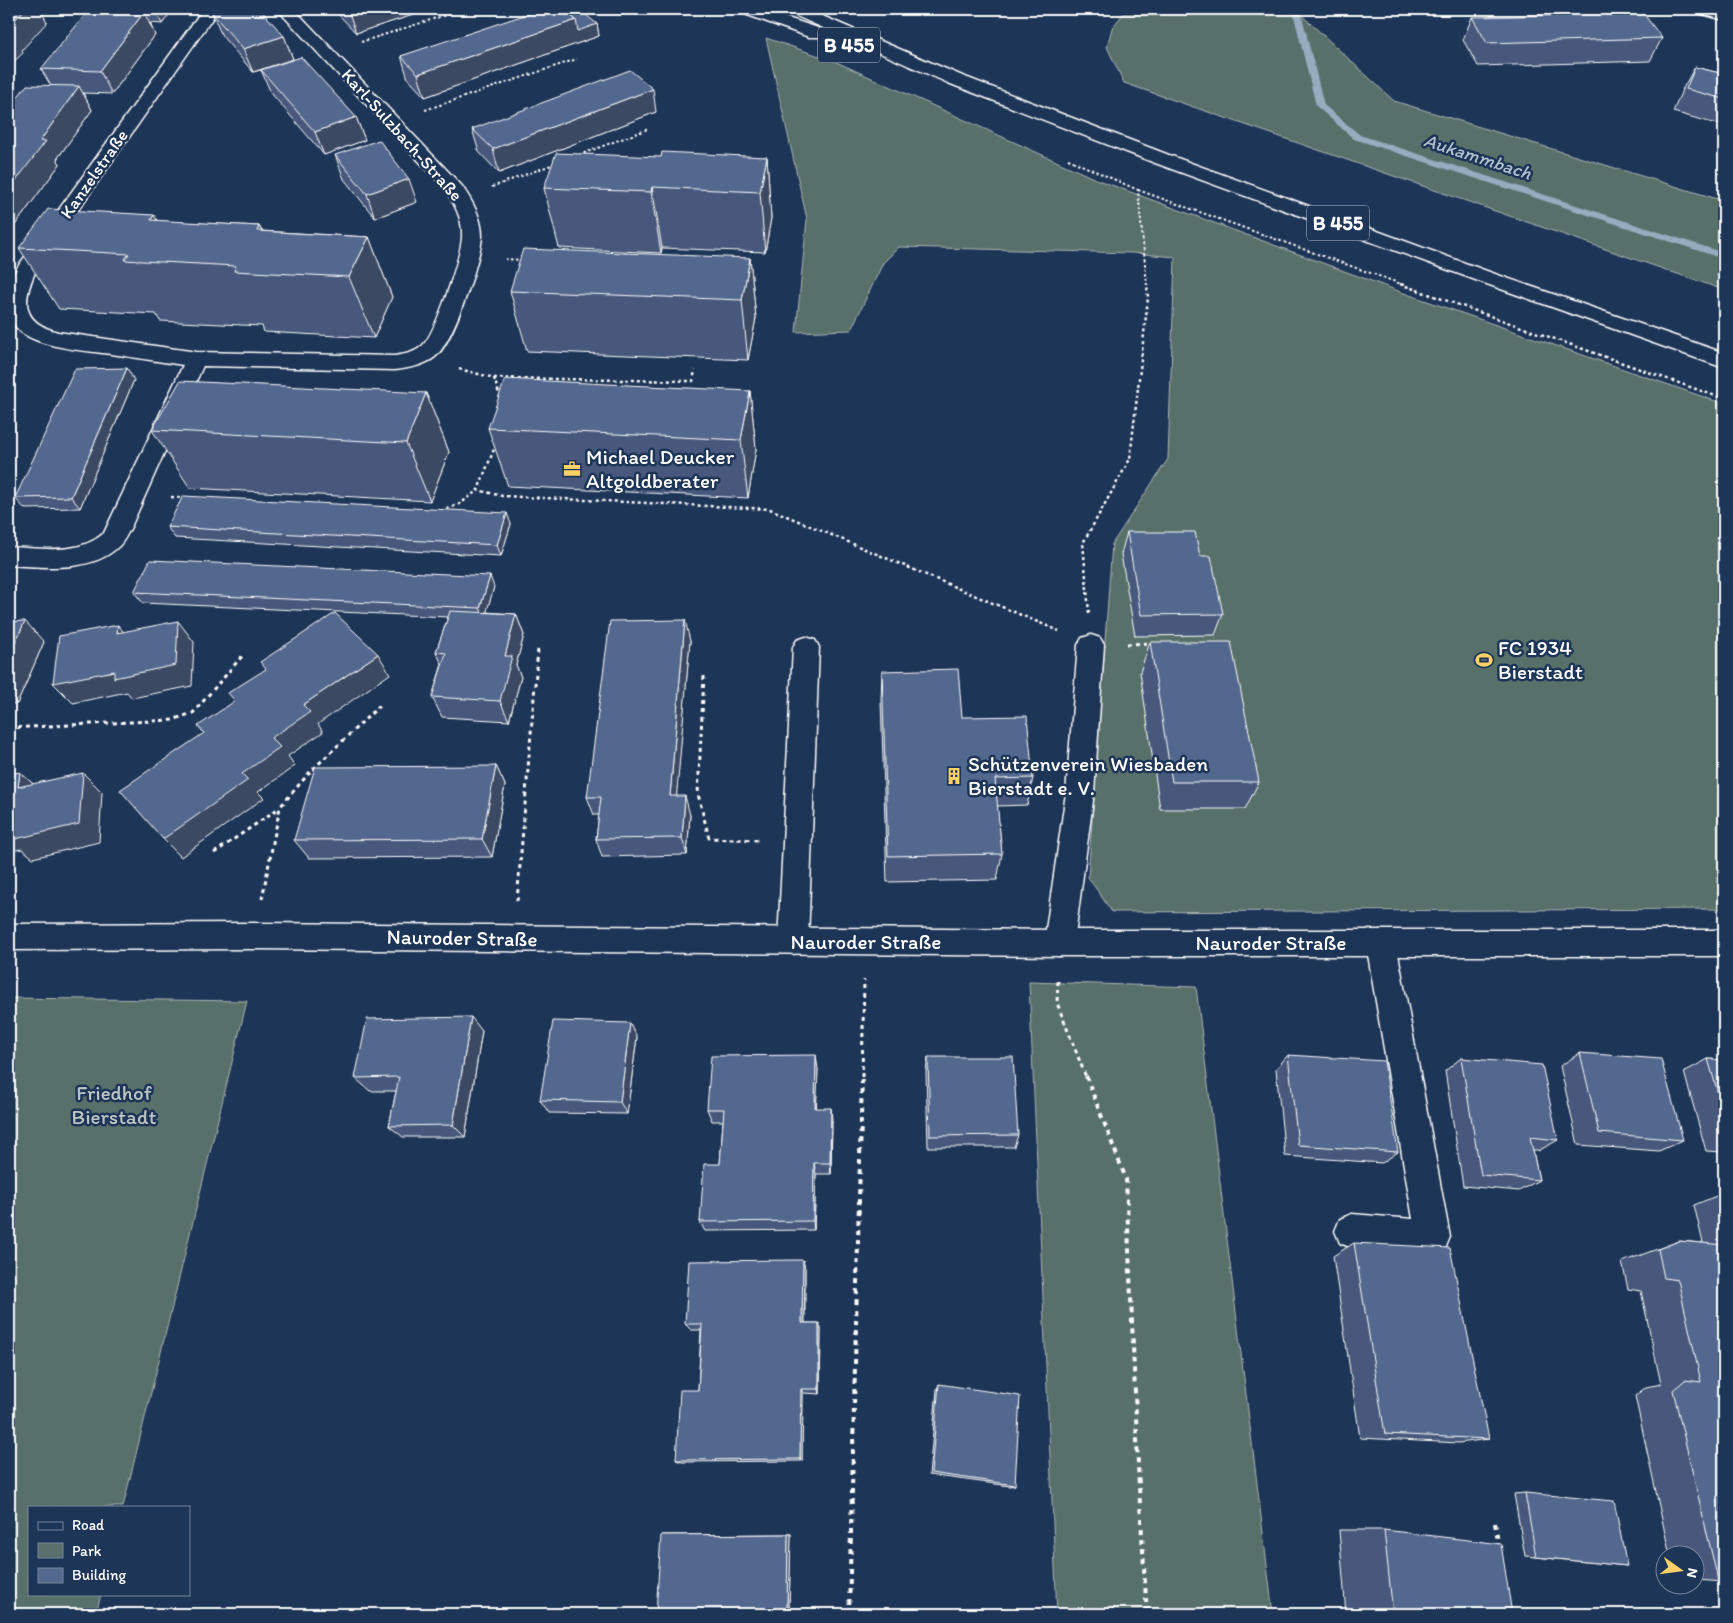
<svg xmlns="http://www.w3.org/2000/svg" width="1733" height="1623" font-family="Itim,sans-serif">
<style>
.green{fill:#586f6b;stroke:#acb7b5}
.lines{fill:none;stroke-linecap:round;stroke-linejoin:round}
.stream{fill:#97acbf;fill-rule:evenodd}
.service-casing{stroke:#fff;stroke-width:3}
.minor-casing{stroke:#fff;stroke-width:3}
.primary-casing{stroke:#fff;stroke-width:3}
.path-far3{stroke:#fff;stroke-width:2;stroke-dasharray:2.5 2.5;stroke-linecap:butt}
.path-far2{stroke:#fff;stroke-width:2.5;stroke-dasharray:3 3;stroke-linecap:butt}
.path-far1{stroke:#fff;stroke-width:3;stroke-dasharray:4 4;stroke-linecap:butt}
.path{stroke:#fff;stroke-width:4;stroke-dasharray:5 5;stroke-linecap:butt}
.service{fill:#1d3557;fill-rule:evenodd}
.minor{fill:#1d3557;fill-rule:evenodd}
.primary{fill:#1d3557;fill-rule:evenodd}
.wall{fill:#47597b;stroke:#fff}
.shaded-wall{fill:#3a4964;stroke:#fff}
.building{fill:#53688f;stroke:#fff}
.labels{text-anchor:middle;stroke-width:5;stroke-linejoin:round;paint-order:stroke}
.far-street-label{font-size:18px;fill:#fff;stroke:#1d3557}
.far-water-label{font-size:19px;font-style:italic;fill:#b1c0cf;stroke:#1d3557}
.shield{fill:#1d3557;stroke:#bbc2cd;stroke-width:1}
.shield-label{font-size:20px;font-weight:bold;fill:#fff}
.poi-label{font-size:21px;fill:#fff;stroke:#1d3557;text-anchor:start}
.street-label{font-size:21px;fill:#fff;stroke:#1d3557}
.park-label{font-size:21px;fill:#bcc5c4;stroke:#1d3557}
</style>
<rect width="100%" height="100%" fill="#1d3557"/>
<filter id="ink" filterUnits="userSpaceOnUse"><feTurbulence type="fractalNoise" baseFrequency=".02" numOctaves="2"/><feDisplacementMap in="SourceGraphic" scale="10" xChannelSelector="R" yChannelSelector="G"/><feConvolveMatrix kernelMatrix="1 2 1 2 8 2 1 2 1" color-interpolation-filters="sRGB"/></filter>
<g filter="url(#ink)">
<g class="green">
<polygon points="1127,9 1295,9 1394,101 1724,201 1724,290 1124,83 1107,47 1112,28"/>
<polygon points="766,38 834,61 1098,180 1401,292 1724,404 1724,909 1112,912 1088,877 1112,544 1168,459 1175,257 1133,253 899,247 883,263 851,330 796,332 807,219"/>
<polygon points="1029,982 1196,987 1273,1614 1057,1614"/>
<polygon points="9,998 247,1001 123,1507 29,1507 29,1594 101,1594 96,1614 9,1614"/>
</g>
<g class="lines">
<polygon class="stream" points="1294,10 1301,12 1324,105 1360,135 1724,253 1724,259 1354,139 1316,106 1293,12"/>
<g class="service-casing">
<g id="service">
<polygon points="1091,635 1100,638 1104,645 1094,793 1074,943 1069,952 1059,956 1049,952 1044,943 1066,793 1078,645 1082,638"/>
<polygon points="806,637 815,640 819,647 808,941 803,950 793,954 783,950 778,941 793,647 797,640"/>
<polygon points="1381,930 1391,934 1396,943 1450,1237 1445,1249 1433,1254 1352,1248 1340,1243 1335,1231 1340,1219 1352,1214 1413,1219 1366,943 1371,934"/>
</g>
</g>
<g class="minor-casing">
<g id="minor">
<path d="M203,9H219L36,270C22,301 21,322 58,332L197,352L395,356C406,354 415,353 423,345C436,332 462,254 462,236C463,219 454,203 445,189L277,9H294L462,186C472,201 482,217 482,236C481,259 453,343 435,357C424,366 408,368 395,370L203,366L131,527C127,534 124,542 118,547C91,573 44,567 9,565V547C41,548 78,556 104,533L183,365C161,362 139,358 118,355C90,351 43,349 21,332C1,316 7,283 19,265Z"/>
<polygon points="1693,9 1724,10 1724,20 1695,12"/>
<polygon points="254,923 1059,930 1724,930 1724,956 1059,956 254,949 9,950 9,924"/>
</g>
</g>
<g class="primary-casing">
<g id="primary">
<polygon points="737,9 760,9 821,29 823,33 821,37 809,37 739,12"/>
<polygon points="785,9 806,9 960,75 1169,155 1495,274 1724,353 1724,368 1481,282 1155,163 948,83 787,12"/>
</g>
</g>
<g class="path-far3">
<polyline points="361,42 465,9"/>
<polyline points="425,110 577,59"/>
<polyline points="579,155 648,129"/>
<polyline points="1068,159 1138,190 1147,285"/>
<polyline points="492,187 554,164"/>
<polyline points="1138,190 1404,285"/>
<polyline points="505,259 523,260"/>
</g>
<g class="path-far2">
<polyline points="1400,284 1724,399"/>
<polyline points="459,369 494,378 693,381 695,370"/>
<polyline points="494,378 500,397"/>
<polyline points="496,444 478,490 502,496 770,509 1059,631"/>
<polyline points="171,497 185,498"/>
<polyline points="441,511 460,504 478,490"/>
<polyline points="1089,613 1083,543 1130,459 1148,298 1147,284"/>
</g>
<g class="path-far1">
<polyline points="1127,644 1153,643"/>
<polyline points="704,676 698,794 709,838 758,840"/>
<polyline points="9,728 172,720 193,713 244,654"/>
<polyline points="214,853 279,808"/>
<polyline points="262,899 280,807 310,772 379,706"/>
<polyline points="517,901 538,649"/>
<polyline points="1058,981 1057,1003 1086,1077"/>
<polyline points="862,1077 864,980"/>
</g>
<g class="path">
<polyline points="1086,1076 1126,1179 1139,1488 1147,1614"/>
<polyline points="1495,1523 1499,1547"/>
<polyline points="849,1614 862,1076"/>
</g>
<use href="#service" class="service"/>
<use href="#minor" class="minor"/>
<use href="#primary" class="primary"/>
</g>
<g class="wall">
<polygon points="102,9 173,9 162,24 150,23 155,35 112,94 83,93 92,110 57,159 60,164 16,224 9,224 9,108 51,86 41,69 103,11"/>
<polygon points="336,9 432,9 356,33 338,14"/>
<polygon points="567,12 597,24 599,36 425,97 408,79 401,56"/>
<polygon points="212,13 284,36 293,59 356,117 365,140 324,155 271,93 261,70 253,72 222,36"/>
<polygon points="1472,17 1662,38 1650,61 1478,66 1463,40"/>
<polygon points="1695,67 1724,74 1724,126 1673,112 1682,90"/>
<polygon points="656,112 499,173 479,152 472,129"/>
<polygon points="335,155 417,202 375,218 344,179"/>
<polygon points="661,157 767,157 771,218 765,252 662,248 661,253 559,248 544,188"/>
<polygon points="157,221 259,226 262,231 369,237 392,297 374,338 264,332 262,326 160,321 156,314 59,309 19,248"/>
<polygon points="750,258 756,318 748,360 527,351 510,291"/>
<polygon points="134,380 80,508 25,509 15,498"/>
<polygon points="750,391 756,449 748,498 508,486 488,428"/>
<polygon points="426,393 449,452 430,501 190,488 152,430"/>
<polygon points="511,524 501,556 175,538 167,527"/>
<polygon points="1127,532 1200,556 1223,614 1215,635 1135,636 1121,554"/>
<polygon points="494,587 486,612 516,614 524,635 516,665 521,677 509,721 442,717 432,697 442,664 436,652 448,617 143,603 134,592"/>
<polygon points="9,622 44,642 17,704 9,704"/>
<polygon points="690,641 676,796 690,815 687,855 602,857 596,839 599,815 594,815 587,797"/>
<polygon points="1150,642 1259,782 1245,809 1160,809 1140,672"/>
<polygon points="882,671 962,717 1033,778 1027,805 997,806 1002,854 997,880 887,882 881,700"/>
<polygon points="496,766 505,785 492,857 309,858 294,840"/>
<polygon points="482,1031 465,1137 403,1137 389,1126 396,1091 370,1091 355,1078"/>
<polygon points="637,1037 627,1114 549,1113 540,1100"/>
<polygon points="1580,1053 1683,1140 1659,1151 1578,1145 1560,1066"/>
<polygon points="1288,1055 1398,1152 1382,1163 1285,1156 1276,1069"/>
<polygon points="928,1057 1018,1135 1014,1147 928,1147 926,1071"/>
<polygon points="1461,1058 1558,1140 1538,1151 1533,1151 1539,1180 1519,1191 1463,1186 1445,1071"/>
<polygon points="1708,1059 1724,1060 1724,1152 1706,1151 1684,1072"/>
<polygon points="818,1069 816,1108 832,1120 831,1174 816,1174 814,1230 705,1231 700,1222 720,1164 723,1121 712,1121 707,1109"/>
<polygon points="1724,1193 1724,1582 1696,1580 1696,1556 1670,1556 1635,1396 1646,1387 1661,1384 1641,1291 1628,1289 1622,1262 1679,1241 1703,1243 1694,1205"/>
<polygon points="1354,1243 1489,1439 1459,1443 1360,1438 1333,1256"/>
<polygon points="805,1268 805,1323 819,1323 821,1329 820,1394 803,1393 802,1461 682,1462 676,1460 698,1390 701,1330 691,1330 685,1324"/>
<polygon points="939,1384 1015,1485 1010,1486 929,1475 937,1389"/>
<polygon points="1525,1493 1627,1566 1525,1556 1514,1494"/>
<polygon points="1339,1530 1384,1530 1512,1614 1346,1614"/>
<polygon points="791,1534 789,1609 807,1609 807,1614 674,1614 661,1535"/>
</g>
<g class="shaded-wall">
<polygon points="25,9 40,9 47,22 22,50 23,53 9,66 9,26"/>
<polygon points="155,9 173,9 162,24"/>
<polygon points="351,9 432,9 356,33 348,10"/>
<polygon points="144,12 155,35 112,94 100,71"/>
<polygon points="576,20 597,24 599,36 425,97 418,74"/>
<polygon points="284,36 293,59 253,72 243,49"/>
<polygon points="79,86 92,110 57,159 60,164 16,224 9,214 9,190 40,141"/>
<polygon points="653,89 656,112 499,173 493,149"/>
<polygon points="356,117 365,140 324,155 315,132"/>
<polygon points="767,157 771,218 765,252 760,192"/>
<polygon points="409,179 417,202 375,218 367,194"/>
<polygon points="652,187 662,248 661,253 651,192"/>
<polygon points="154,215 180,263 151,220"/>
<polygon points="259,226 282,274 257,231"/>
<polygon points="369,237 392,297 374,338 349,277"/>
<polygon points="750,258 756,318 748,360 742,300"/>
<polygon points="127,368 134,380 80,508 71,497"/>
<polygon points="750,391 756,449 748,498 741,440"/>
<polygon points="426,393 449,452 430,501 406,443"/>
<polygon points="507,513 511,524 501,556 497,545"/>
<polygon points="490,576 494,587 485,618 480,608"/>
<polygon points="516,614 524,635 516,665 521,677 509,721 500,701 505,656"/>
<polygon points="685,620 690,641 675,814 670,796"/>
<polygon points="25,621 44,642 17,704 9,696 9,656"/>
<polygon points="178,621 194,642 192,686 132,698 127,692 73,703 53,683"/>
<polygon points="118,625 135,646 117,633"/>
<polygon points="378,654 390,674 318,724 323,732 288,756 295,766 258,792 264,798 181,857 163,839 242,774 271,738 303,705"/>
<polygon points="496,766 505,785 492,857 482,839"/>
<polygon points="20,772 41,791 18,787"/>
<polygon points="83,773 102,792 99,842 33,858 22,849 9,851 9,829"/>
<polygon points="685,796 690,815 687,855 682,838"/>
<polygon points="471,1017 482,1031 465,1137 453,1125"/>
<polygon points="630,1023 637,1037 627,1114 620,1102"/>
<polygon points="816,1055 818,1069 816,1120 815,1108"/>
<polygon points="831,1108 832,1120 831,1174 830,1163"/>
<polygon points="814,1163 816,1174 814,1230 813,1221"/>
<polygon points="803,1260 805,1268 804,1330 802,1323"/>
<polygon points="819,1323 821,1329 820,1394 819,1389"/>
<polygon points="801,1389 803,1393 802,1461 800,1459"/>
<polygon points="788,1534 791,1534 789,1609 787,1612"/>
</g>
<g class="building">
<polygon points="9,9 25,9 9,26"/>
<polygon points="227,9 260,9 284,36 243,49 212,13"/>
<polygon points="542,9 563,9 576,20 418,74 401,56"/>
<polygon points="578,9 579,9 597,24 578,31 576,20 567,12"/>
<polygon points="89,10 144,12 100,71 41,69"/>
<polygon points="1643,13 1662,38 1487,43 1472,17"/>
<polygon points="301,57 356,117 315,132 261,70"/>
<polygon points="1695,67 1724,74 1724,99 1686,89"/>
<polygon points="630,70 653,89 493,149 472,129"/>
<polygon points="27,85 79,86 40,141 46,141 9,190 9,108"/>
<polygon points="379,140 409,179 367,194 335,155"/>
<polygon points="662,152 767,157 760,192 652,187 651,192 544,188 556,153 661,157"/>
<polygon points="48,209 154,215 151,220 259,226 257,231 369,237 349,277 234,271 236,266 124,260 129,254 19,248"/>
<polygon points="523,249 750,258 742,300 510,291"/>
<polygon points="127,368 71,497 15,498 75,369"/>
<polygon points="505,379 750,391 741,440 488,428"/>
<polygon points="180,381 426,393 406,443 152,430"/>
<polygon points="183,496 507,513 497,545 167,527"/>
<polygon points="1127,532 1195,532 1200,556 1211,556 1223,614 1141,615"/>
<polygon points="150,560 490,576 480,608 134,592"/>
<polygon points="450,611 516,614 505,656 512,656 500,701 432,697 446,653 436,652"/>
<polygon points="335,613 378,654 303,705 310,712 271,738 280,747 242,774 248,780 163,839 120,790 204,733 198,726 235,701 228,693 266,669 260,662"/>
<polygon points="685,620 670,796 685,796 682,838 596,839 601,797 587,797 610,621"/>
<polygon points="25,621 9,656 9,622"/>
<polygon points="178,621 176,665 114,678 114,671 53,683 59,636 118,625 117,633"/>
<polygon points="1150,642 1231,642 1259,782 1172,782"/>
<polygon points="958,669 962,717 1027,716 1033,778 995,779 1002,854 888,856 882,671"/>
<polygon points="496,766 482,839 294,840 315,767"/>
<polygon points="20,772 18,787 83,773 79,824 11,840 13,828 9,829 9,774"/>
<polygon points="471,1017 453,1125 389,1126 399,1077 355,1078 367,1019"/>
<polygon points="553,1021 630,1023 620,1102 540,1100"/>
<polygon points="1580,1053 1661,1059 1683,1140 1599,1133"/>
<polygon points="816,1055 815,1108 831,1108 830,1163 814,1163 813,1221 700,1222 704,1164 720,1164 724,1109 707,1109 711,1056"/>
<polygon points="1288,1055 1384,1061 1398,1152 1298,1145"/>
<polygon points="928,1057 1013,1057 1018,1135 930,1136"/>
<polygon points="1461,1058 1542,1065 1558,1140 1530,1137 1539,1180 1481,1175"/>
<polygon points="1708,1059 1724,1060 1724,1114"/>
<polygon points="1679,1241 1724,1245 1724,1581 1718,1580 1673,1390 1685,1380 1701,1382 1678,1280 1664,1278 1658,1249"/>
<polygon points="1354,1243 1450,1248 1489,1439 1385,1434"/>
<polygon points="803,1260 802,1323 819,1323 819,1389 801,1389 800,1459 676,1460 680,1390 698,1390 702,1324 685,1324 689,1261"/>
<polygon points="939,1384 1020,1396 1015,1485 931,1473"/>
<polygon points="1525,1493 1614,1501 1627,1566 1536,1557"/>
<polygon points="1384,1530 1501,1544 1512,1614 1393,1614"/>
<polygon points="788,1534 787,1612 805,1612 805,1614 674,1614 674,1613 656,1613 661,1535"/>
</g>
</g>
<defs>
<g id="office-bare" transform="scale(1.35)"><path d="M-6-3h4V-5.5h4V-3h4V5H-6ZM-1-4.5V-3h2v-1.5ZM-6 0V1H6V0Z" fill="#ffd166" stroke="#1d3557" stroke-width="2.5" paint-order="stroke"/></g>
<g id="stadium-bare" transform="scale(1.35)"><path d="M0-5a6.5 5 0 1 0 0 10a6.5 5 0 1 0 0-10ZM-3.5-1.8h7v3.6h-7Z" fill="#ffd166" stroke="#1d3557" stroke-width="2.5" paint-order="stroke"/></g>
<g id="building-bare" transform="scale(1.35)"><path d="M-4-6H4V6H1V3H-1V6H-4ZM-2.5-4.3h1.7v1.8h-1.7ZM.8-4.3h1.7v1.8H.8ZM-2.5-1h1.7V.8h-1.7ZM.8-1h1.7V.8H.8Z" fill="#ffd166" stroke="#1d3557" stroke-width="2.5" paint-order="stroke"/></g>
</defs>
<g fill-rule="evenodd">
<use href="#office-bare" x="572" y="469"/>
<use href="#stadium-bare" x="1484" y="660"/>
<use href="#building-bare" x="954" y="776"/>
</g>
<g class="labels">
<g class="far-street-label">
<text transform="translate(402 135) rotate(48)" y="6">Karl-Sulzbach-Straße</text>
<text transform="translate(94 174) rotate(-55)" y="6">Kanzelstraße</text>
</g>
<g class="far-water-label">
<text transform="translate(1478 156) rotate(18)" y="7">Aukammbach</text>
</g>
<g class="shield">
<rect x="818" y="27.5" width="62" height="35" rx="4"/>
<rect x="1307" y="205.5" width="62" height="35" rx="4"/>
</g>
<g class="shield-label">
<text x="849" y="52">B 455</text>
<text x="1338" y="230">B 455</text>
</g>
<g class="poi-label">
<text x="586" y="464">Michael Deucker<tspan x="586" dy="24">Altgoldberater</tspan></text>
<text x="1498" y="655">FC 1934<tspan x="1498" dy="24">Bierstadt</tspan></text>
<text x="968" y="771">Schützenverein Wiesbaden<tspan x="968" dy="24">Bierstadt e. V.</tspan></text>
</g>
<g class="street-label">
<text transform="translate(462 938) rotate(1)" y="7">Nauroder Straße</text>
<text x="866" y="949">Nauroder Straße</text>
<text x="1271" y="950">Nauroder Straße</text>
</g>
<g class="park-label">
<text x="114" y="1100">Friedhof<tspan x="114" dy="24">Bierstadt</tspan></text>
</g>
</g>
<rect width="1733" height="1623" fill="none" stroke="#1d3557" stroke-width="30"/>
<rect x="15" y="15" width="1703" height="1593" fill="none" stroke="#fff" stroke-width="2" filter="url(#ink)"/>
<rect x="28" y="1506" width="162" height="90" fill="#1d3557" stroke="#77869a"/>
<rect x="38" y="1522" width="25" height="8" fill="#1d3557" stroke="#77869a"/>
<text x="72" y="1530" font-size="15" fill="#ffffff">Road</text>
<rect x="38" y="1543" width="25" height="15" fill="#586f6b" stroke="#77869a"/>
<text x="72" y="1556" font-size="15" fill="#ffffff">Park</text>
<rect x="38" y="1568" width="25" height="15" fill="#53688f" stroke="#77869a"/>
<text x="72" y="1580" font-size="15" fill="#ffffff">Building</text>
<g transform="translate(1680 1570) rotate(104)"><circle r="24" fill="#1d3557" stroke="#77869a"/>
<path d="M0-4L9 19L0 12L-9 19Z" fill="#ffd166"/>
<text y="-8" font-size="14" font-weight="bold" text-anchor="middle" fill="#ffffff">N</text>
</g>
</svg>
